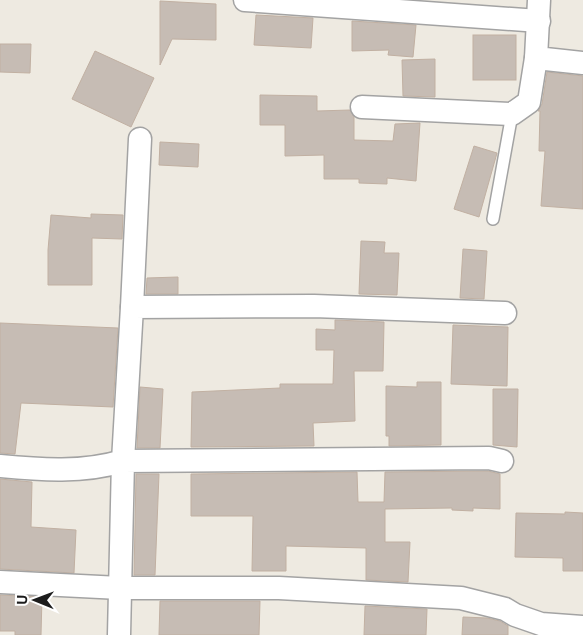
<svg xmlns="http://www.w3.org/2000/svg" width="583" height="635" font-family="'Public Sans',sans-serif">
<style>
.building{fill:#c6bcb4;stroke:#c1b0a2}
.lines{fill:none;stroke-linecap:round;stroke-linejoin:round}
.service-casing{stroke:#a3a3a3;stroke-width:14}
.minor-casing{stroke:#a3a3a3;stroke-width:25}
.service{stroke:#fff;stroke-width:11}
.minor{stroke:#fff;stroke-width:22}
</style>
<rect width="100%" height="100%" fill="#eeeae1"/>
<g class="building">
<polygon points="160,1 216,4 216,40 172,39 160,65"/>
<polygon points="256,15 313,18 311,48 254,45"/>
<polygon points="352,21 416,25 413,57 388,55 389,50 352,51"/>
<rect x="473" y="35" width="43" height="45"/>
<polygon points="0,44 31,44 30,73 0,72"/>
<polygon points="95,51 154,78 131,127 72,99"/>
<polygon points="435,59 435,97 403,96 402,60"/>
<polygon points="547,72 583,76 583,209 541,206 545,151 539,151 540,111 538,111 542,104"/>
<polygon points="260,95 317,96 317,111 350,110 354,117 354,140 393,141 395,124 420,123 416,181 387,178 387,184 359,183 359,179 324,179 324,155 285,156 285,125 260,125"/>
<polygon points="160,142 199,144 198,167 159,165"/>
<polygon points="474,146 497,153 479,217 454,209"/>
<polygon points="91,214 123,215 122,239 92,238 92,285 48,285 48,250 51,215 91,218"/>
<polygon points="361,241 385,242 384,253 399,253 397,295 359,294"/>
<polygon points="463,249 487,251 484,299 460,298"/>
<polygon points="178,277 178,294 146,294 147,278"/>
<polygon points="335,320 384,322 383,371 354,371 355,421 313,423 314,446 191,447 192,392 280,388 280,384 333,384 334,350 316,350 316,329 335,330"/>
<polygon points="0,323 118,328 113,407 21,403 15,454 0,453"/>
<polygon points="453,325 508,327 507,386 451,384"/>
<polygon points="417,382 441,382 441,445 389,446 389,436 386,436 386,386 417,387"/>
<polygon points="140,387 163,389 160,448 137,448"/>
<polygon points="493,389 518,389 517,447 493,445"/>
<polygon points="488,471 500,474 500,509 473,508 473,511 452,510 452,508 385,509 385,542 410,542 408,582 366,580 366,548 286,546 286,571 252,571 253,516 191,516 191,474 357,472 358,502 384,502 385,472"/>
<polygon points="136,474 159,474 155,575 134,575"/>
<polygon points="0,479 32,482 31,527 76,530 74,573 0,569"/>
<polygon points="565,512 583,513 583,571 563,571 563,558 515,557 516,513 565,514"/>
<polygon points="0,595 42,597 41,635 15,635 15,631 0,631"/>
<polygon points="160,601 260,601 259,635 159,635"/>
<polygon points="365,606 427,609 426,635 364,635"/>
<polygon points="463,617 487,618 500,621 508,626 508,635 462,635"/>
</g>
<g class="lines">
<g class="service-casing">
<polyline id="service" points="493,219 512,114"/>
</g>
<g class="minor-casing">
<g id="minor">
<polyline points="245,0 539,21"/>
<polyline points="539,0 536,58 583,63"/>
<polyline points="362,107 512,114 529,102 536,58"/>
<polyline points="132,307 140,139"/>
<path d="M0,466C41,470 83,473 123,461L132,307L314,306L505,313"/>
<polyline points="0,582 120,588 279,588 461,598 505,609 515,615 541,624 583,627"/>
<polyline points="119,635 123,461 489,458 502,461"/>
</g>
</g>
<use href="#service" class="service"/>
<use href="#minor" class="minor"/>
</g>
<g transform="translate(35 600) rotate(271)" stroke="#ffffff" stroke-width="4" paint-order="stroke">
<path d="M0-4L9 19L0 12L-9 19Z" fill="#1c1c1c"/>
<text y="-8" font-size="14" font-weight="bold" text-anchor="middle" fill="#1c1c1c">U</text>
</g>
</svg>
